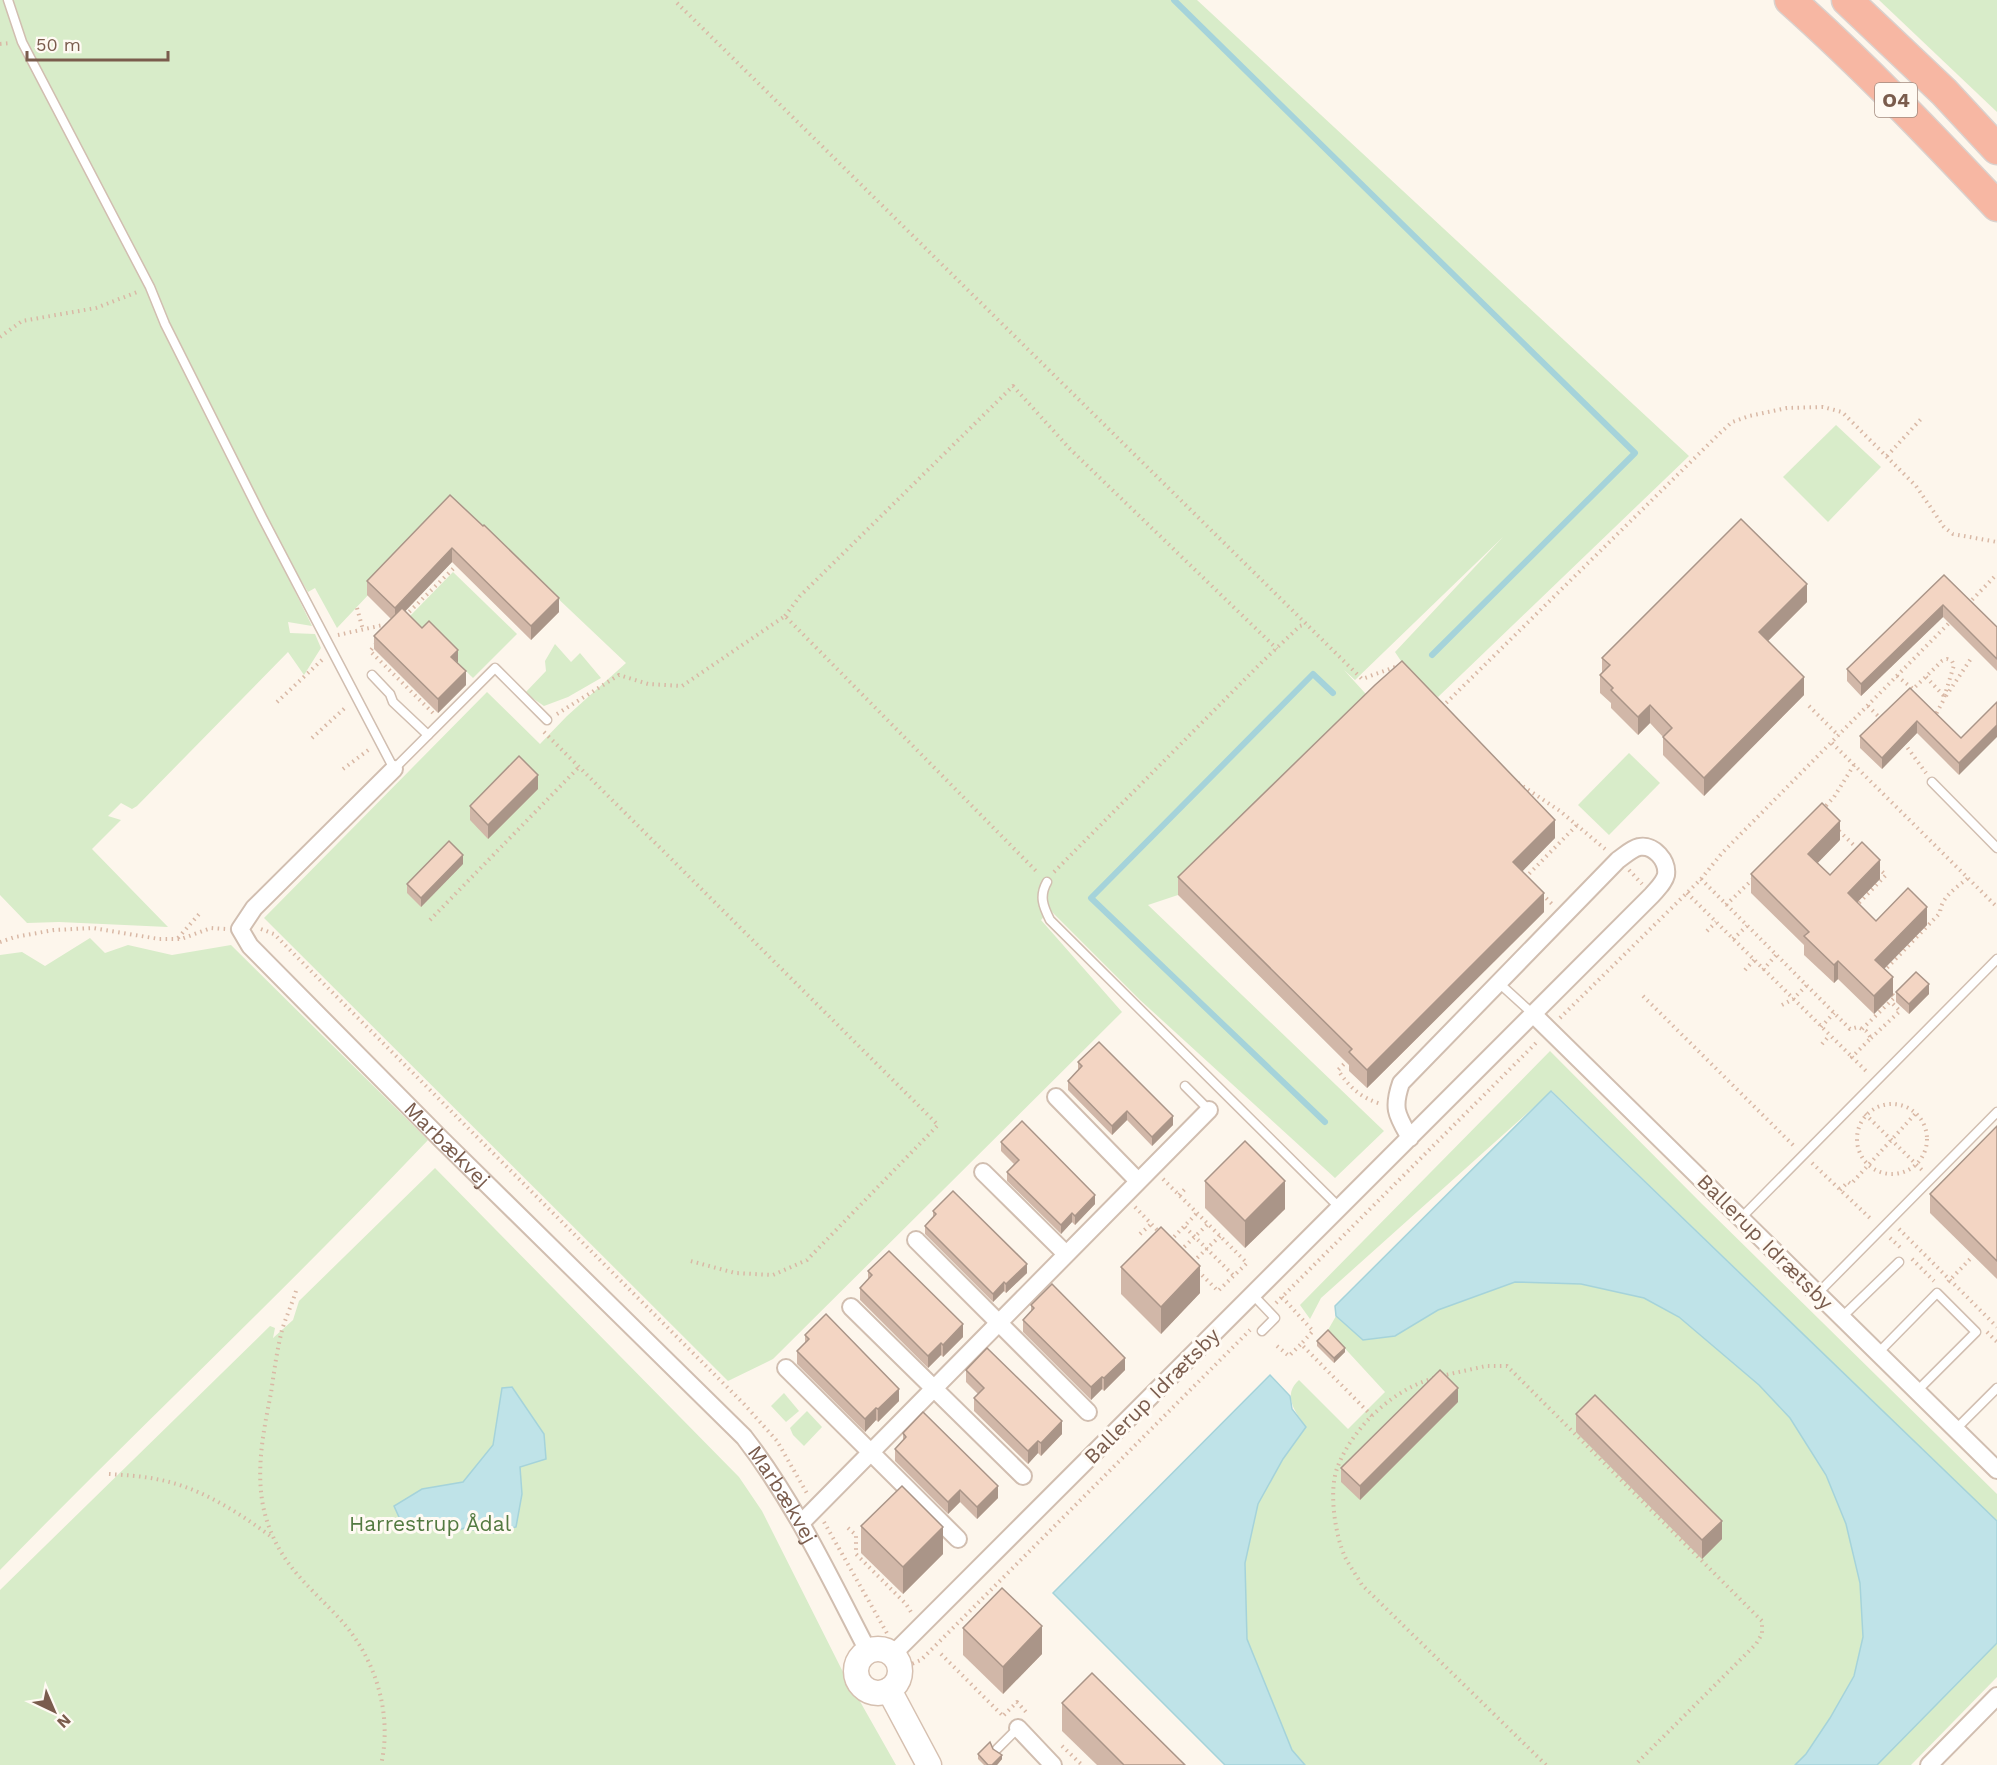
<svg xmlns="http://www.w3.org/2000/svg" width="1997" height="1765" font-family="'Work Sans',sans-serif">
<style>
.green{fill:#d8ecc9}
.water{fill:#bfe3e8;stroke:#a5d3da;stroke-width:1.5}
.lines{fill:none;stroke-linecap:round;stroke-linejoin:round}
.stream{stroke:#a5d3da;stroke-width:6}
.lane-casing{stroke:#d1beb0;stroke-width:11}
.street-casing{stroke:#d1beb0;stroke-width:20}
.secondary-casing{stroke:#d6c0b0;stroke-width:27}
.highway-casing{stroke:#dad1cd;stroke-width:33}
.path{stroke:#d9b8a5;stroke-width:4;stroke-dasharray:1.5 4.5;stroke-linecap:butt}
.lane{stroke:#fff;stroke-width:8}
.street{stroke:#fff;stroke-width:16}
.secondary{stroke:#fff;stroke-width:24}
.highway{stroke:#f7b7a3;stroke-width:30}
.wall{fill:#d1b7a8}
.shaded-wall{fill:#aa9588}
.building{fill:#f3d5c3;stroke:#aa9588;stroke-width:1.5}
.labels{text-anchor:middle;stroke-width:6;stroke-linejoin:round;paint-order:stroke}
.shield{fill:#fffaf3;stroke:#a28b7f;stroke-width:1.5}
.shield-label{font-size:20px;font-weight:bold;fill:#7a5c4d}
.street-label{font-size:21px;fill:#7a5c4d;stroke:#fffaf3}
.park-label{font-size:21px;fill:#537a41;stroke:#fffaf3}
</style>
<rect width="100%" height="100%" fill="#fdf6ec"/>
<g class="green">
<polygon points="0,0 1197,0 1689,456 1438,697 1411,676 1395,652 1503,537 1355,680 1344,670 1375,704 1178,895 1148,905 1384,1131 1335,1178 1140,1000 1050,910 1041,920 1122,1012 773,1359 728,1381 264,918 487,692 540,744 567,716 626,663 456,502 337,628 315,588 308,592 280,545 273,547 312,626 288,622 290,633 315,634 321,648 304,675 288,652 137,806 132,809 121,803 108,816 121,820 92,849 168,927 59,922 27,923 0,895"/>
<polygon points="1879,0 1997,0 1997,112"/>
<polygon points="1836,425 1881,467 1828,522 1783,477"/>
<polygon points="453,572 517,634 473,678 410,616"/>
<polygon points="555,644 571,662 580,653 601,678 568,697 544,706 525,693 546,671 545,661"/>
<polygon points="1629,753 1660,783 1609,835 1578,805"/>
<path d="M90,938L105,953L128,945L172,955L231,945L428,1140C289,1287 141,1425 0,1570V955L22,952L45,966Z"/>
<polygon points="1550,1051 1702,1204 1997,1494 1997,1521 1552,1091 1321,1298 1310,1319 1300,1305"/>
<polygon points="435,1168 739,1477 762,1511 848,1682 849,1682 896,1765 0,1765 0,1590 270,1326 275,1328 273,1338 293,1320 299,1301"/>
<path d="M1515,1282L1581,1284L1644,1298L1679,1317L1759,1385L1790,1418L1826,1475L1846,1524L1860,1583L1863,1637L1854,1676L1830,1718L1806,1754L1795,1765H1305L1292,1750L1247,1639L1245,1563L1258,1504L1283,1459L1306,1427C1295,1412 1282,1395 1299,1380L1348,1429L1385,1392L1328,1330L1336,1316L1363,1340L1395,1336L1438,1310Z"/>
<polygon points="784,1393 799,1411 786,1422 771,1406"/>
<polygon points="807,1411 822,1427 804,1446 793,1435 790,1428"/>
<polygon points="1997,1643 1997,1677 1911,1765 1877,1765"/>
</g>
<g class="water">
<polygon points="1551,1091 1997,1521 1997,1643 1877,1765 1795,1765 1806,1754 1830,1718 1854,1676 1863,1637 1860,1583 1846,1524 1826,1475 1790,1418 1759,1385 1679,1317 1644,1298 1581,1284 1515,1282 1438,1310 1395,1336 1363,1340 1336,1316 1335,1306"/>
<polygon points="1270,1375 1290,1396 1292,1409 1306,1427 1283,1459 1258,1504 1245,1563 1247,1639 1292,1750 1305,1765 1225,1765 1053,1593"/>
<polygon points="512,1387 544,1434 546,1459 520,1467 522,1494 516,1527 492,1533 464,1528 450,1534 425,1525 410,1533 403,1526 394,1506 422,1489 463,1482 493,1445 502,1388"/>
</g>
<g class="lines">
<g class="stream">
<polyline points="1174,0 1635,453 1432,655"/>
<polyline points="1325,1122 1091,898 1313,674 1333,693"/>
</g>
<g class="lane-casing">
<g id="lane">
<polyline points="8,0 22,42 150,287 165,324 262,517 394,769 495,668 547,720"/>
<polyline points="372,675 390,694 393,702 428,735"/>
<polyline points="1932,782 1997,848"/>
<path d="M1047,882C1039,896 1043,906 1050,920L1340,1208"/>
<polyline points="1500,984 1533,1014"/>
<polyline points="1185,1086 1209,1110"/>
<polyline points="1741,1218 1997,959"/>
<polyline points="1818,1293 1997,1112"/>
<polyline points="1253,1295 1275,1318 1262,1331"/>
<polyline points="1842,1317 1899,1262"/>
<polyline points="1878,1353 1937,1293 1976,1332 1917,1391"/>
<polyline points="1956,1429 1997,1388"/>
<polyline points="997,1749 1018,1728"/>
</g>
</g>
<g class="street-casing">
<g id="street">
<path id="s1" d="M394,769L254,908L240,929L250,946L441,1139L744,1437C795,1503 830,1578 868,1651"/>
<polyline points="1534,1015 1997,1470"/>
<polyline points="1056,1097 1138,1181"/>
<polyline points="983,1172 1066,1254"/>
<polyline points="916,1240 1088,1412"/>
<polyline points="851,1307 1023,1476"/>
<polyline points="786,1368 958,1539"/>
<polyline points="801,1523 1209,1110"/>
<path d="M893,1654L1652,895C1658,888 1664,883 1666,875C1668,861 1654,844 1639,847C1631,849 1624,856 1618,860L1401,1083C1392,1109 1397,1115 1410,1138"/>
<polyline points="1018,1728 1053,1765"/>
<polyline points="1929,1765 1997,1696"/>
</g>
</g>
<g class="secondary-casing">
<g id="secondary">
<circle cx="878" cy="1671" r="22"/>
<polyline points="889,1690 929,1765"/>
</g>
</g>
<g class="highway-casing">
<g id="highway">
<path d="M1790,0C1863,65 1930,135 1997,206"/>
<polyline points="1847,0 1944,92 1997,149"/>
</g>
</g>
<g class="path">
<polyline points="677,3 1362,679 1395,667 1397,669"/>
<polyline points="0,44 11,43"/>
<polyline points="0,337 22,321 96,308 140,291"/>
<polyline points="1887,456 1921,419"/>
<polyline points="1968,604 1997,574"/>
<polyline points="357,608 363,630"/>
<polyline points="405,616 460,562"/>
<polyline points="785,616 800,596 1013,386 1070,449 1277,649"/>
<polyline points="338,635 383,625 389,627"/>
<polyline points="376,644 370,651 433,713"/>
<polyline points="1897,676 1913,689 1942,661 1947,659 1952,661 1954,665 1943,701 1935,716"/>
<polyline points="1926,677 1944,696"/>
<polyline points="1946,696 1972,657"/>
<polyline points="277,702 323,659"/>
<polyline points="1809,706 1839,736"/>
<polyline points="1868,706 1882,720"/>
<polyline points="1442,707 1720,433 1732,422 1749,416 1787,408 1823,407 1842,412 1916,486 1944,527 1953,534 1997,542"/>
<polyline points="557,714 619,675 648,684 682,686 785,616 1038,873"/>
<polyline points="544,732 938,1125 807,1260 773,1275 735,1273 687,1260"/>
<polyline points="312,738 347,706"/>
<polyline points="1832,743 1997,907"/>
<polyline points="1904,743 1926,773"/>
<polyline points="343,769 371,748"/>
<polyline points="1518,783 1560,811 1605,849"/>
<polyline points="1822,810 1834,797 1854,765"/>
<polyline points="1839,831 1859,850"/>
<polyline points="1629,870 1642,884"/>
<polyline points="1054,872 1263,661 1300,626 1306,624"/>
<polyline points="1525,878 1577,825"/>
<polyline points="1701,879 1850,1029 1858,1027 1866,1031 1871,1038 1852,1057 1867,1072"/>
<polyline points="1687,893 1852,1057"/>
<polyline points="1542,894 1553,905"/>
<polyline points="1726,905 1755,877"/>
<polyline points="1855,907 1886,875 1878,868"/>
<polyline points="430,920 579,767"/>
<polyline points="261,929 274,934 744,1404 777,1441 808,1495"/>
<polyline points="1707,931 1716,922"/>
<polyline points="178,938 201,912"/>
<polyline points="1733,939 1747,926"/>
<polyline points="0,942 15,937 54,930 93,928 159,939 181,939 211,928 226,929"/>
<polyline points="1745,970 1754,960"/>
<polyline points="1763,970 1776,955"/>
<path d="M1883,972L1940,913C1941,897 1956,888 1968,878"/>
<polyline points="1643,996 1796,1148"/>
<polyline points="1782,1005 1793,999 1807,985"/>
<polyline points="1560,1018 1701,879 1722,853 1952,620"/>
<polyline points="1821,1027 1834,1013"/>
<polyline points="1862,1029 1895,997 1891,993"/>
<polyline points="1871,1038 1900,1011 1890,1001"/>
<polyline points="1822,1044 1830,1035"/>
<path d="M1348,1060L1338,1070C1349,1087 1361,1098 1381,1104"/>
<circle cx="1892" cy="1139" r="35"/>
<polyline points="1865,1114 1922,1170"/>
<polyline points="1812,1163 1872,1220"/>
<polyline points="1163,1179 1247,1263 1218,1291 1198,1271"/>
<polyline points="1840,1190 1848,1182 1851,1184 1916,1113"/>
<polyline points="1179,1195 1186,1188"/>
<polyline points="1135,1207 1161,1234"/>
<polyline points="1185,1227 1234,1276"/>
<polyline points="1899,1229 1997,1327"/>
<polyline points="1140,1234 1151,1224"/>
<polyline points="1890,1238 1902,1249"/>
<polyline points="1170,1241 1197,1213"/>
<polyline points="1180,1251 1208,1224"/>
<polyline points="1912,1259 1934,1281"/>
<polyline points="1193,1262 1220,1236"/>
<polyline points="1948,1282 1971,1258"/>
<path d="M296,1291C292,1304 286,1317 282,1330C277,1350 274,1372 271,1393C262,1438 252,1487 271,1532C286,1569 312,1589 338,1617C375,1656 393,1713 381,1765"/>
<polyline points="1282,1297 1313,1331 1301,1344"/>
<polyline points="1276,1303 1538,1041"/>
<polyline points="1987,1332 1997,1342"/>
<polyline points="1277,1346 1289,1356 1301,1344 1372,1416"/>
<polyline points="1441,1376 1486,1366 1507,1366 1762,1621 1762,1634 1756,1644 1635,1765"/>
<path d="M1434,1378C1407,1386 1384,1402 1365,1423C1354,1436 1344,1450 1338,1466C1328,1489 1335,1535 1345,1557C1350,1567 1357,1576 1362,1585L1546,1765"/>
<path d="M109,1474C125,1475 141,1476 156,1479C200,1487 238,1512 273,1538"/>
<polyline points="824,1522 888,1635"/>
<polyline points="848,1528 856,1535 856,1554 906,1604 911,1612"/>
<polyline points="941,1654 1003,1716"/>
<polyline points="907,1666 921,1660 1250,1330"/>
<polyline points="1004,1715 1017,1702 1026,1712"/>
<polyline points="1062,1746 1082,1765"/>
</g>
<use href="#lane" class="lane"/>
<use href="#street" class="street"/>
<use href="#secondary" class="secondary"/>
<use href="#highway" class="highway"/>
</g>
<g class="wall">
<polygon points="450,495 559,612 531,640 452,562 405,611 458,664 466,685 438,713 374,649 374,636 391,619 367,595 367,581"/>
<polygon points="1944,575 1997,627 1997,671 1943,617 1861,696 1847,681 1847,669"/>
<polygon points="1807,602 1768,641 1804,695 1704,796 1663,755 1663,737 1650,723 1638,735 1611,708 1611,703 1600,693 1600,675 1602,673 1602,658"/>
<polygon points="1910,688 1961,738 1959,775 1917,733 1882,769 1860,748 1860,736"/>
<polygon points="538,789 488,839 470,820 470,806"/>
<polygon points="1555,838 1522,871 1544,912 1367,1088 1349,1071 1349,1065 1178,895 1178,877"/>
<polygon points="1840,840 1817,863 1830,875 1880,879 1857,902 1876,921 1927,925 1884,969 1893,995 1874,1014 1838,979 1834,983 1804,955 1804,945 1751,893 1751,874"/>
<polygon points="463,864 421,907 407,893 407,884"/>
<polygon points="1896,992 1929,994 1909,1014 1896,1002"/>
<polygon points="1078,1062 1173,1125 1152,1146 1127,1120 1112,1135 1068,1090 1068,1081 1078,1070"/>
<polygon points="1997,1126 1997,1279 1930,1213 1930,1194"/>
<polygon points="1001,1142 1095,1204 1075,1225 1072,1222 1061,1234 1007,1181 1007,1172 1014,1164 1001,1151"/>
<polygon points="1205,1181 1285,1209 1245,1248 1205,1208"/>
<polygon points="933,1211 1027,1273 1006,1293 1004,1291 993,1302 925,1234 925,1226 933,1218"/>
<polygon points="1121,1267 1200,1293 1161,1334 1121,1294"/>
<polygon points="868,1271 963,1337 943,1357 941,1355 928,1368 860,1300 860,1288 868,1279"/>
<polygon points="1031,1305 1125,1370 1104,1391 1102,1389 1091,1400 1023,1332 1023,1320 1031,1312"/>
<polygon points="805,1335 899,1401 878,1422 876,1420 865,1432 797,1364 797,1351 805,1343"/>
<polygon points="1317,1341 1345,1352 1334,1363 1317,1346"/>
<polygon points="966,1370 1062,1434 1041,1456 1038,1453 1028,1464 974,1411 974,1398 978,1394 966,1382"/>
<polygon points="1458,1402 1360,1500 1341,1482 1341,1468"/>
<polygon points="1576,1414 1722,1539 1702,1559 1576,1432"/>
<polygon points="903,1433 998,1498 977,1519 960,1502 948,1514 895,1461 895,1449 903,1440"/>
<polygon points="861,1526 943,1554 903,1594 861,1553"/>
<polygon points="963,1628 1042,1654 1003,1694 963,1655"/>
<polygon points="1062,1703 1185,1765 1097,1765 1062,1731"/>
<polygon points="993,1749 1002,1759 997,1765 984,1765 978,1759 978,1754"/>
</g>
<g class="shaded-wall">
<polygon points="452,548 452,562 395,622 395,608"/>
<polygon points="1807,584 1807,602 1759,650 1759,632"/>
<polygon points="559,598 559,612 531,640 531,626"/>
<polygon points="1943,605 1943,617 1861,696 1861,684"/>
<polygon points="458,650 458,663 451,657"/>
<polygon points="466,671 466,685 438,713 438,699"/>
<polygon points="1804,677 1804,695 1704,796 1704,778"/>
<polygon points="1650,705 1650,723 1638,735 1638,717"/>
<polygon points="1917,721 1917,733 1882,769 1882,758"/>
<polygon points="1997,725 1997,737 1959,775 1959,763"/>
<polygon points="538,775 538,789 488,839 488,825"/>
<polygon points="1555,820 1555,838 1513,881 1513,862"/>
<polygon points="1840,821 1840,840 1808,873 1808,854"/>
<polygon points="463,855 463,864 421,907 421,898"/>
<polygon points="1880,860 1880,879 1848,912 1848,893"/>
<polygon points="1544,893 1544,912 1367,1088 1367,1070"/>
<polygon points="1927,907 1927,925 1875,978 1875,960"/>
<polygon points="1838,961 1838,979 1834,983 1834,965"/>
<polygon points="1893,977 1893,995 1874,1014 1874,996"/>
<polygon points="1929,984 1929,994 1909,1014 1909,1004"/>
<polygon points="1127,1111 1127,1120 1112,1135 1112,1126"/>
<polygon points="1173,1116 1173,1125 1152,1146 1152,1137"/>
<polygon points="1285,1181 1285,1209 1245,1248 1245,1221"/>
<polygon points="1095,1195 1095,1204 1075,1225 1075,1216"/>
<polygon points="1072,1213 1072,1222 1061,1234 1061,1225"/>
<polygon points="1027,1264 1027,1273 1006,1293 1006,1284"/>
<polygon points="1200,1266 1200,1293 1161,1334 1161,1307"/>
<polygon points="1004,1282 1004,1291 993,1302 993,1294"/>
<polygon points="963,1324 963,1337 943,1357 943,1345"/>
<polygon points="941,1343 941,1355 928,1368 928,1356"/>
<polygon points="1345,1348 1345,1352 1334,1363 1334,1358"/>
<polygon points="1125,1358 1125,1370 1104,1391 1104,1378"/>
<polygon points="1102,1377 1102,1389 1091,1400 1091,1387"/>
<polygon points="1458,1388 1458,1402 1360,1500 1360,1486"/>
<polygon points="899,1389 899,1401 878,1422 878,1409"/>
<polygon points="876,1408 876,1420 865,1432 865,1419"/>
<polygon points="1062,1421 1062,1434 1041,1456 1041,1443"/>
<polygon points="1038,1441 1038,1453 1028,1464 1028,1451"/>
<polygon points="998,1486 998,1498 977,1519 977,1507"/>
<polygon points="960,1490 960,1502 948,1514 948,1502"/>
<polygon points="1722,1521 1722,1539 1702,1559 1702,1540"/>
<polygon points="943,1527 943,1554 903,1594 903,1567"/>
<polygon points="1042,1626 1042,1654 1003,1694 1003,1667"/>
<polygon points="1002,1755 1002,1759 997,1765 992,1765"/>
</g>
<g class="building">
<polygon points="450,495 483,526 484,525 559,598 531,626 452,548 395,608 367,581"/>
<polygon points="1741,519 1807,584 1759,632 1804,677 1704,778 1663,737 1672,728 1650,705 1638,717 1611,690 1613,688 1600,675 1610,665 1602,658"/>
<polygon points="1944,575 1997,627 1997,659 1943,605 1861,684 1847,669"/>
<polygon points="402,608 422,628 429,621 458,650 451,657 466,671 438,699 374,636"/>
<polygon points="1402,661 1555,820 1513,862 1544,893 1367,1070 1349,1052 1352,1049 1178,877 1375,685"/>
<polygon points="1910,688 1961,738 1997,702 1997,725 1959,763 1917,721 1882,758 1860,736"/>
<polygon points="519,756 538,775 488,825 470,806"/>
<polygon points="1822,803 1840,821 1808,854 1830,875 1862,842 1880,860 1848,893 1876,921 1908,888 1927,907 1875,960 1893,977 1874,996 1838,961 1834,965 1804,936 1809,932 1751,874"/>
<polygon points="449,841 463,855 421,898 407,884"/>
<polygon points="1916,972 1929,984 1909,1004 1896,992"/>
<polygon points="1099,1042 1173,1116 1152,1137 1127,1111 1112,1126 1068,1081 1082,1066 1078,1062"/>
<polygon points="1022,1121 1095,1195 1075,1216 1072,1213 1061,1225 1007,1172 1019,1160 1001,1142"/>
<polygon points="1997,1126 1997,1261 1930,1194"/>
<polygon points="1245,1141 1285,1181 1245,1221 1205,1181"/>
<polygon points="953,1191 1027,1264 1006,1284 1004,1282 993,1294 925,1226 936,1214 933,1211"/>
<polygon points="1161,1227 1200,1266 1161,1307 1121,1267"/>
<polygon points="889,1251 963,1324 943,1345 941,1343 928,1356 860,1288 872,1275 868,1271"/>
<polygon points="1052,1284 1125,1358 1104,1378 1102,1377 1091,1387 1023,1320 1034,1308 1031,1305"/>
<polygon points="826,1314 899,1389 878,1409 876,1408 865,1419 797,1351 809,1339 805,1335"/>
<polygon points="1328,1330 1345,1348 1334,1358 1317,1341"/>
<polygon points="987,1348 1062,1421 1041,1443 1038,1441 1028,1451 974,1398 984,1388 966,1370"/>
<polygon points="1440,1370 1458,1388 1360,1486 1341,1468"/>
<polygon points="1595,1395 1722,1521 1702,1540 1576,1414"/>
<polygon points="923,1412 998,1486 977,1507 960,1490 948,1502 895,1449 906,1437 903,1433"/>
<polygon points="902,1486 943,1527 903,1567 861,1526"/>
<polygon points="1002,1588 1042,1626 1003,1667 963,1628"/>
<polygon points="1092,1673 1185,1765 1124,1765 1062,1703"/>
<polygon points="990,1742 993,1749 1002,1755 992,1765 988,1765 978,1754"/>
</g>
<g class="labels">
<rect class="shield" x="1875" y="83" width="42" height="34" rx="4.5"/>
<g class="shield-label">
<text x="1896" y="107">O4</text>
</g>
<g class="street-label">
<text dy="7" stroke="none"><textPath href="#s1" startOffset="522">Marbækvej</textPath></text>
<text transform="translate(1765 1242) rotate(45)" y="7">Ballerup Idrætsby</text>
<text transform="translate(1152 1396) rotate(-45)" y="7">Ballerup Idrætsby</text>
<text dy="7" stroke="none"><textPath href="#s1" startOffset="1008">Marbækvej</textPath></text>
</g>
<g class="park-label">
<text x="430" y="1531">Harrestrup Ådal</text>
</g>
</g>
<g transform="translate(54 1711) rotate(136)" stroke="#fffaf3" stroke-width="4.5" paint-order="stroke">
<path d="M0-4.5L10 22L0 15L-10 22Z" fill="#7a5c4d"/>
<text y="-9" font-size="16" font-weight="bold" text-anchor="middle" fill="#7a5c4d">N</text>
</g>
<path d="M27 51v9h141v-9" fill="none" stroke="#7a5c4d" stroke-width="3"/>
<text x="36" y="51" font-size="18" fill="#7a5c4d" stroke="#fffaf3" stroke-width="4.5" paint-order="stroke">50 m</text>
</svg>
